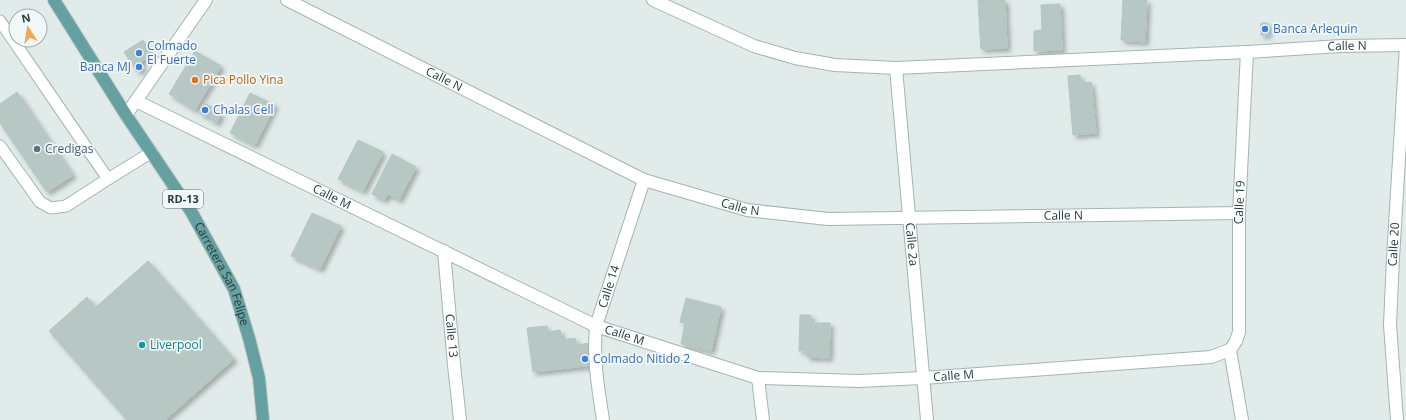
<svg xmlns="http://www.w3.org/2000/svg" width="1406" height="420" font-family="'Open Sans',sans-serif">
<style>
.building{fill:#b7c7c3;stroke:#b4c5c2;filter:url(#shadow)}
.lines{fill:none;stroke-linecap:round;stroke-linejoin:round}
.lane-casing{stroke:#a4b4b2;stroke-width:13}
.street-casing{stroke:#a4b4b2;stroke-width:14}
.primary-casing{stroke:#c1c9c8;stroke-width:14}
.lane{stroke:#fff;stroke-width:11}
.street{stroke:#fff;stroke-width:12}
.primary{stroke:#66a1a1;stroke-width:12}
.shop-dot{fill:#3f7fe0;stroke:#f2f8f7;stroke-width:1.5}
.food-dot{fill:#e8710a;stroke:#f2f8f7;stroke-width:1.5}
.service-dot{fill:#5c6f8a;stroke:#f2f8f7;stroke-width:1.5}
.culture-dot{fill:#0f9aa8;stroke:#f2f8f7;stroke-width:1.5}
.labels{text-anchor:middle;stroke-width:3.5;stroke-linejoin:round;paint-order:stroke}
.shield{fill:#f2f8f7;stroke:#607574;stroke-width:1}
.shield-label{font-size:11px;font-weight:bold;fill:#213d3c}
.shop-label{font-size:12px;fill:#366cbe;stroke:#f2f8f7;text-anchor:start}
.street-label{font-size:12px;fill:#213d3c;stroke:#f2f8f7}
.food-label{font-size:12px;fill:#c56008;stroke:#f2f8f7;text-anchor:start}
.service-label{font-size:12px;fill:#4e5e75;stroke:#f2f8f7;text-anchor:start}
.culture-label{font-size:12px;fill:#0d838f;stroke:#f2f8f7;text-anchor:start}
</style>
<defs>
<filter id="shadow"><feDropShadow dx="3.5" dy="3.5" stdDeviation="2" flood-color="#0004"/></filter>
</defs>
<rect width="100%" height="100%" fill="#e1ecea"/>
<g class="building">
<polygon points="978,0 1005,0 1007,48 981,49"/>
<polygon points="1123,0 1147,0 1145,42 1121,40"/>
<polygon points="1060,4 1062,50 1034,51 1034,31 1042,30 1041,5"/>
<rect x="1261" y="23" width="7" height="12"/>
<polygon points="143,40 153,55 134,66 124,52"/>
<polygon points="195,51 221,66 195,110 169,94"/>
<polygon points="140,62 144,68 137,72 134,66"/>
<polygon points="1080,75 1081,83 1091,82 1096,133 1073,135 1068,76"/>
<polygon points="17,92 73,175 47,192 0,123 0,104"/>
<polygon points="250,93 275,105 255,145 230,133"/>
<polygon points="204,103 212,107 207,117 199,113"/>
<polygon points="213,109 221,113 217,123 209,119"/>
<polygon points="358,140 383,152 363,191 338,179"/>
<polygon points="392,154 416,167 399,200 388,194 384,200 372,194"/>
<polygon points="312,213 341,226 320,269 291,256"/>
<polygon points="148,261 234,359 165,420 127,420 49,331 87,297 96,307"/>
<polygon points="686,298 721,307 711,351 681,344 685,323 680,322"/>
<polygon points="800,315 811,315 811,323 830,323 829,358 807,357 806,351 799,351"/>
<polygon points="547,326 548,332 560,330 562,340 575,338 576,345 590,343 593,365 533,372 527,328"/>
</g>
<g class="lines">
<g class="lane-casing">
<g id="lane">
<polyline points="0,21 108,179 152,152"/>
<polyline points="0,146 40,202 51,208 66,206 108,179"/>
</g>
</g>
<g class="street-casing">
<g id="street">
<path id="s1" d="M287,0L644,180L747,210L828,219L1239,213"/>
<path id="s2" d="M653,0L754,46L795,58L835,65L896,68L1247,52L1341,46L1406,45"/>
<path id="s3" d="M896,68L927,420"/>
<path id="s4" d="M136,101L596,326L758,378L858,381L923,378L1211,357L1230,350"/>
<polyline points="126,115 206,0"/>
<path id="s5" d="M444,251L454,365L460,420"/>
<path id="s6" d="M1230,350L1236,341L1239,332V213L1247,52"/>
<polyline points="1230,350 1242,420"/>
<polyline points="758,378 763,420"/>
<path id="s7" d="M603,420C598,387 593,360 596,326L644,180"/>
<path id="s8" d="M1397,420L1390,325L1393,258L1406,45"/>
</g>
</g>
<g class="primary-casing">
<g id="primary">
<path id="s9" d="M54,0L126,115L192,213L234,289L249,338L259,378L263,420"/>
</g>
</g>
<use href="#lane" class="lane"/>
<use href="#street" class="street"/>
<use href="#primary" class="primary"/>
</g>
<g class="shop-dot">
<circle cx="1265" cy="29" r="4"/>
<circle cx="139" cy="53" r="4"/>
<circle cx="139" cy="67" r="4"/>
<circle cx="205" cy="110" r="4"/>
<circle cx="585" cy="359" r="4"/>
</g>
<circle class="food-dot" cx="195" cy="80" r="4"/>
<circle class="service-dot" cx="37" cy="149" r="4"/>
<circle class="culture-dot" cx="142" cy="345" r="4"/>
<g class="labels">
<rect class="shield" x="163" y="190" width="40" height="18" rx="3"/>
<g class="shield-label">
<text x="183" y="203">RD-13</text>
</g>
<g class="shop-label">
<text x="1273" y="33">Banca Arlequin</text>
<text x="147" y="50">Colmado<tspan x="147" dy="14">El Fuerte</tspan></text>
<text x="131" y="71" text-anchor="end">Banca MJ</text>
<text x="213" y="114">Chalas Cell</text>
<text x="593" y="363">Colmado Nitido 2</text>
</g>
<g class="street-label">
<text dy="4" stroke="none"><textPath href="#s2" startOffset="707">Calle N</textPath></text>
<text dy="4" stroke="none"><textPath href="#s1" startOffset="176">Calle N</textPath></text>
<text dy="4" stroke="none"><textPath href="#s4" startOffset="218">Calle M</textPath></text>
<text dy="4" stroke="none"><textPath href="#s6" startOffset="150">Calle 19</textPath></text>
<text dy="4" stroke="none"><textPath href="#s1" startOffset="500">Calle N</textPath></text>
<text dy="4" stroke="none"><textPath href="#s1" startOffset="824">Calle N</textPath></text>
<text dy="4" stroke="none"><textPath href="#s3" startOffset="177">Calle 2a</textPath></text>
<text dy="4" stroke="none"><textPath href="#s8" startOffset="176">Calle 20</textPath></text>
<text dy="4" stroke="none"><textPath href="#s9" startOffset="322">Carretera San Felipe</textPath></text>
<text dy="4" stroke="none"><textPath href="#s7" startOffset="136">Calle 14</textPath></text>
<text dy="4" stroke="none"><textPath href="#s4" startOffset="542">Calle M</textPath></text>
<text dy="4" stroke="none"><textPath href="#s5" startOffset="85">Calle 13</textPath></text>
<text dy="4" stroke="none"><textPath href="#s4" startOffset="878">Calle M</textPath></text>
</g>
<g class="food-label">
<text x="203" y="84">Pica Pollo Yina</text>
</g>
<g class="service-label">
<text x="45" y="153">Credigas</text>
</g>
<g class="culture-label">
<text x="150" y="349">Liverpool</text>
</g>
</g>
<g transform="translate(28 28) rotate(348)"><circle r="19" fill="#f2f8f7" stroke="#9eadac"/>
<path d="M0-3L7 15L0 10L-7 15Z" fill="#f2a459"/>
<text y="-6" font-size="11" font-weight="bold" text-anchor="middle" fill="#213d3c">N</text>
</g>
</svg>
